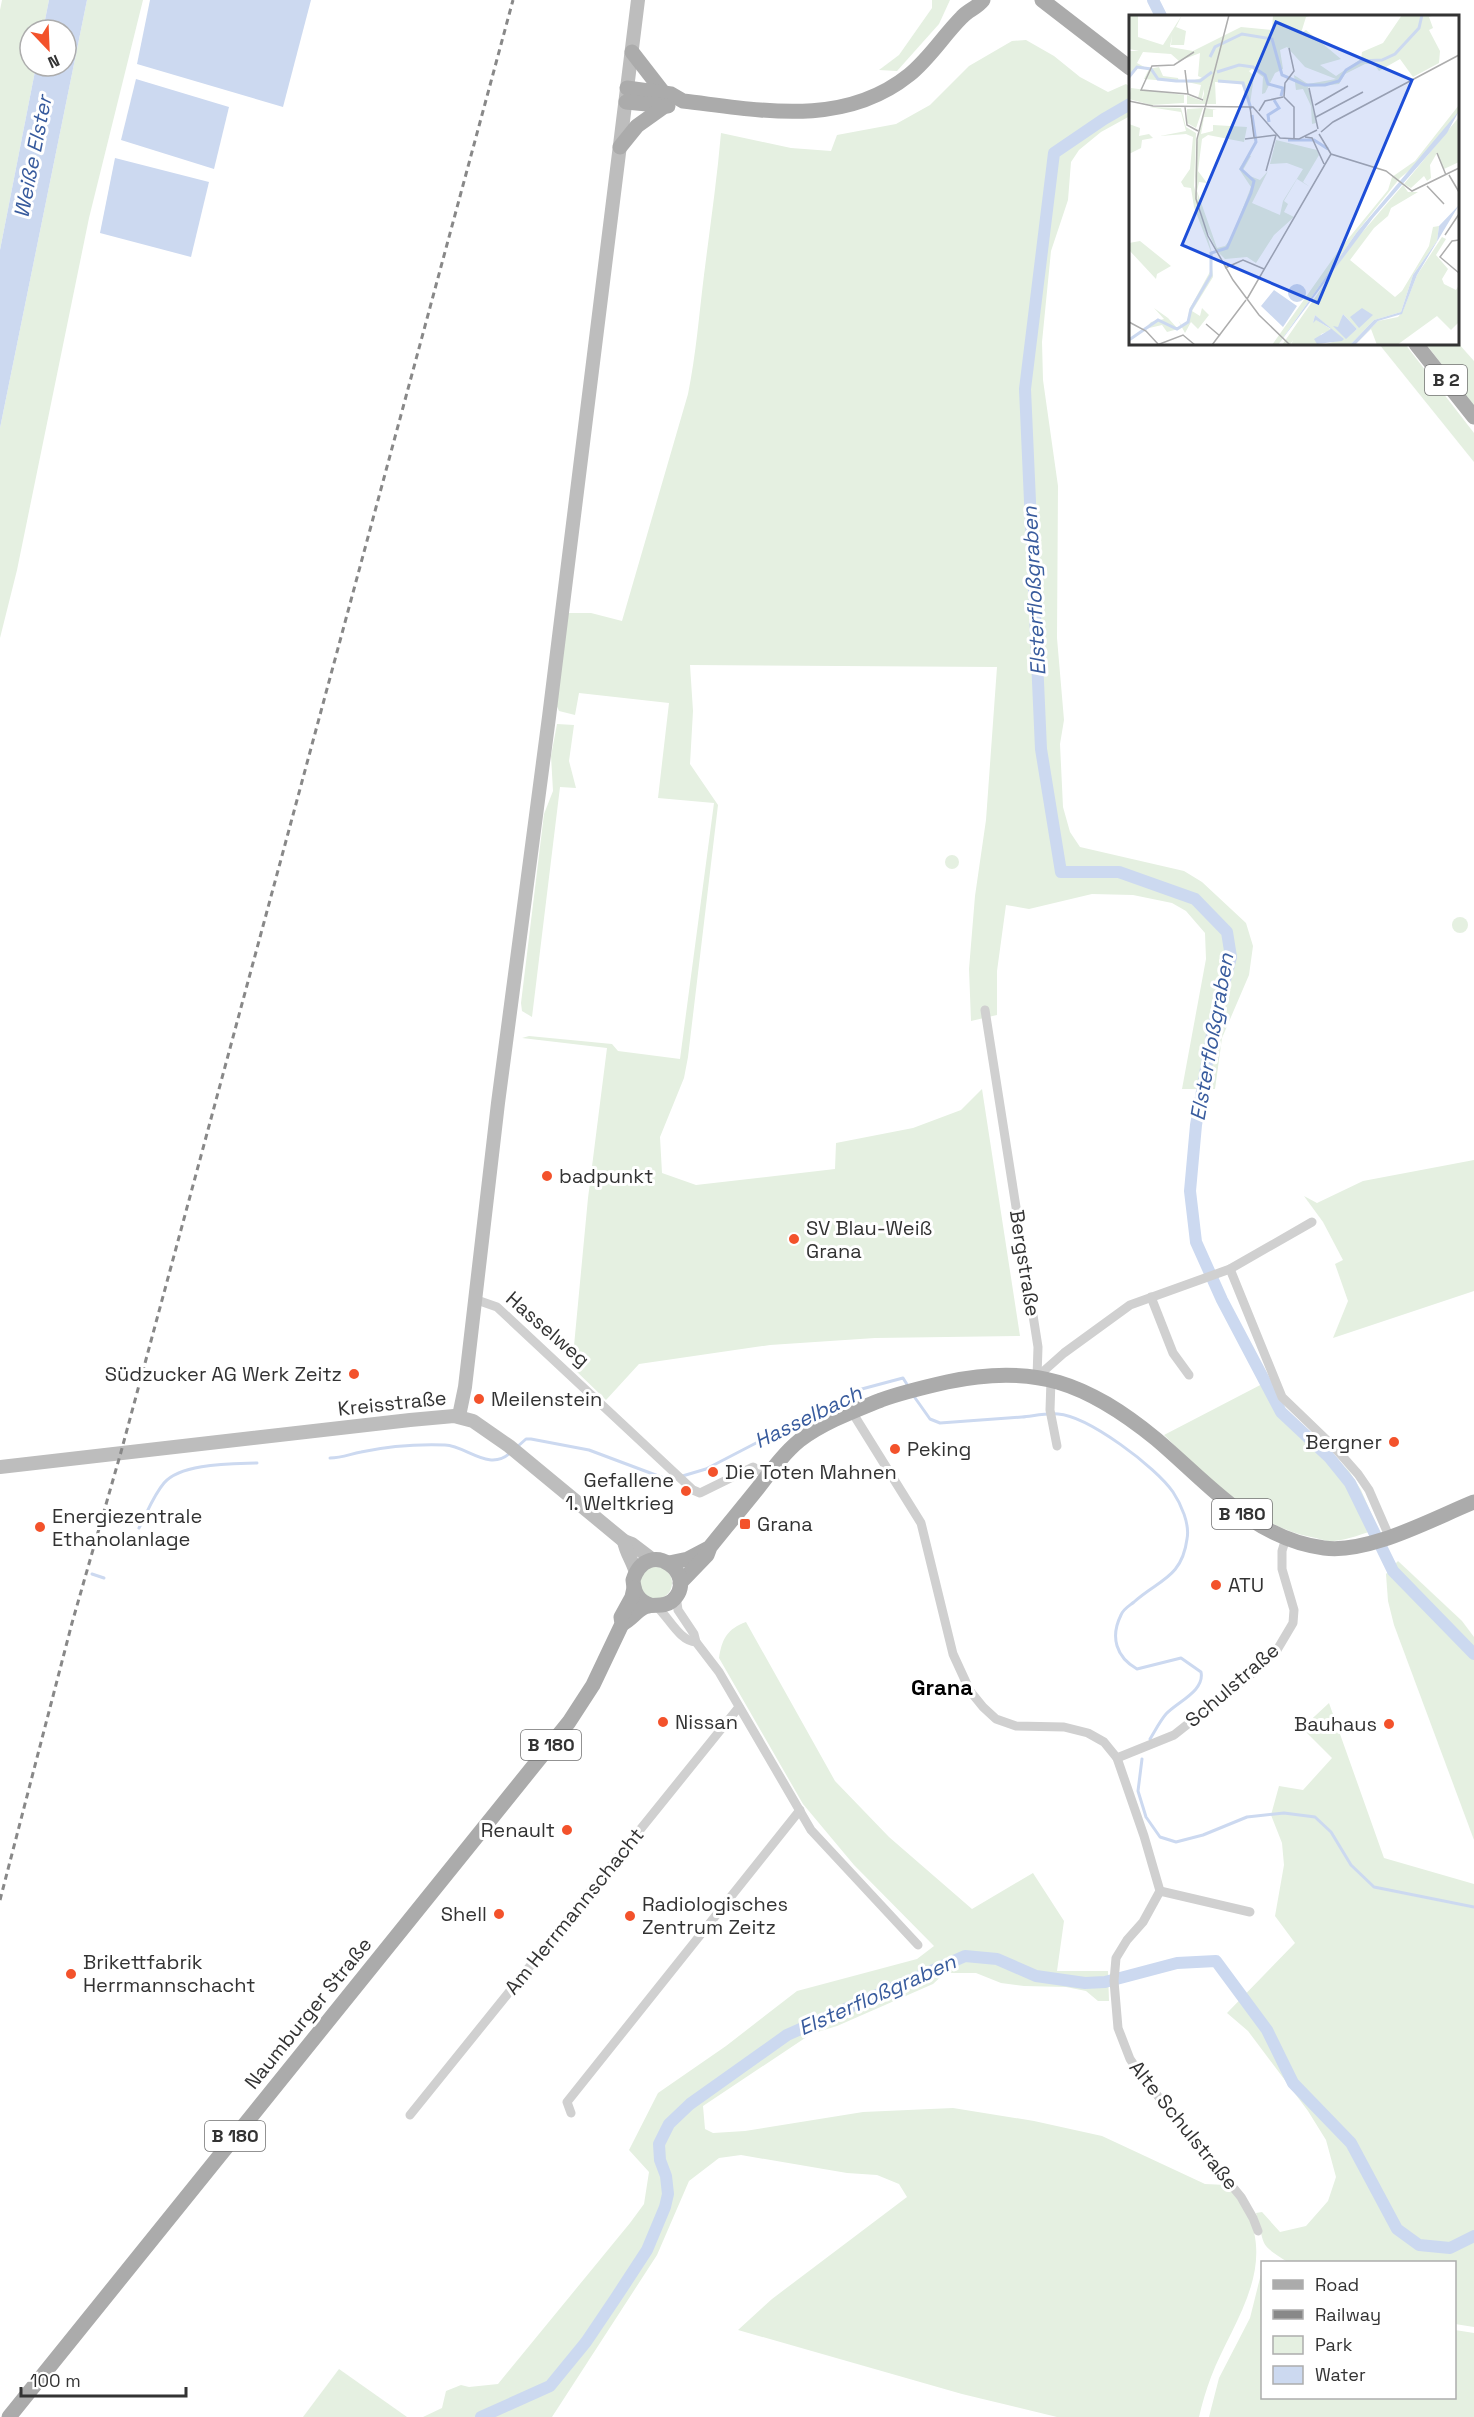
<svg xmlns="http://www.w3.org/2000/svg" width="1474" height="2417" font-family="'Space Grotesk',sans-serif">
<style>
.green{fill:#e5f0e1}
.water{fill:#ccd9f0}
.lines{fill:none;stroke-linecap:round;stroke-linejoin:round}
.stream{stroke:#ccd9f0;stroke-width:3}
.canal{stroke:#ccd9f0;stroke-width:12}
.minor{stroke:#d0d0d0;stroke-width:9}
.secondary{stroke:#bdbdbd;stroke-width:14}
.primary{stroke:#ababab;stroke-width:15}
.rail{stroke:#888;stroke-width:3;stroke-dasharray:6 4.5;stroke-linecap:butt}
.poi-dot{fill:#f3522b;stroke:#fff;stroke-width:2}
.labels{text-anchor:middle;stroke-width:6;stroke-linejoin:round;paint-order:stroke}
.shield{fill:#fff;stroke:#707070;stroke-width:1.5}
.shield-label{font-size:18px;font-weight:bold;fill:#333}
.poi-label{font-size:20px;fill:#333;stroke:#fff;text-anchor:start}
.street-label{font-size:20px;fill:#333;stroke:#fff}
.water-label{font-size:21px;font-style:italic;fill:#385b9d;stroke:#fff}
.quarter-label{font-size:22px;font-weight:bold;fill:#000;stroke:#fff}
.inset-river{fill:none;stroke:#ccd9f0;stroke-width:3}
.inset-road{fill:none;stroke:#adadad;stroke-width:1.5}
.view{fill:#1d4ed8;fill-opacity:0.15;stroke:#1d4ed8;stroke-width:3}
.inset-edge{fill:none;stroke:#333;stroke-width:3}
</style>
<rect width="100%" height="100%" fill="#fff"/>
<g class="green">
<polygon points="2,0 49,0 43,30 30,30 30,66 36,66 0,250 0,10"/>
<polygon points="87,0 143,0 89,218 17,570 0,638 0,428"/>
<polygon points="932,0 950,0 939,24 897,71 879,70 899,55 932,8"/>
<path d="M1026,40L1054,56L1080,77L1108,92L1126,84L1130,87V116L1101,132L1079,150L1071,162L1068,200L1051,251L1042,342L1043,380L1058,486L1057,638L1064,720L1060,744L1063,807L1070,832L1080,847L1184,871L1202,882L1246,923L1253,946L1249,975L1222,1038L1215,1089H1182L1206,959L1205,933L1186,911L1172,903L1133,895L1092,894L1029,909L1006,905L997,971V1015L971,1021L969,969L975,896L986,820L997,667L690,665L693,711L690,764L718,805L688,1057L684,1078L660,1137L662,1173L696,1185L835,1169L836,1143L913,1128L961,1110L982,1089L1020,1336L875,1338L770,1345L639,1364L606,1400L572,1367L588,1198L607,1048L522,1038L529,1036L612,1044L618,1051L680,1059L714,803L658,798L669,703L579,693L575,715L559,711L556,704L568,613H591L622,621L688,394C696,355 699,315 704,275C710,227 717,180 721,133L791,148L831,151L837,135L896,124L930,105L969,66L1012,41Z"/>
<polygon points="1458,343 1474,361 1474,406 1426,344"/>
<polygon points="1379,344 1405,344 1474,433 1474,462"/>
<polygon points="557,724 574,725 569,761 576,788 560,787 532,1017 522,1011 521,1003 544,814 553,791 551,756"/>
<circle cx="952" cy="862" r="7"/>
<circle cx="1460" cy="925" r="8"/>
<polygon points="1474,1160 1474,1291 1333,1338 1348,1301 1335,1264 1343,1260 1323,1222 1304,1196 1317,1203 1363,1181"/>
<path d="M1268,1381L1282,1407L1349,1471L1361,1490L1378,1529C1364,1533 1348,1540 1334,1541C1327,1542 1318,1538 1311,1537C1251,1525 1206,1476 1164,1435Z"/>
<polygon points="1398,1561 1462,1621 1474,1637 1474,1840 1394,1625 1388,1601 1386,1574"/>
<circle cx="656" cy="1583" r="16"/>
<path d="M746,1622L835,1781L889,1837L972,1909L1033,1873L1064,1921L1057,1971H1108L1109,2001H1098L1086,1991L1066,1987L1024,1986L1001,1983L976,1973H945L933,1984L837,2026L811,2034L703,2106L705,2129L713,2133L745,2131L863,2112L953,2108L1034,2121L1102,2136L1205,2184L1226,2185C1238,2199 1250,2213 1254,2232C1266,2284 1228,2332 1211,2377C1206,2390 1202,2404 1199,2417H1057L962,2394L738,2330L772,2299L907,2197L899,2184L877,2175L847,2173L741,2155L719,2158L689,2181L657,2255L552,2417H423L442,2408L446,2391L461,2385L469,2387L498,2384L630,2223L644,2204L649,2172L629,2150L658,2093L726,2046L797,1991L917,1959L934,1946L854,1865L803,1804L719,1658C722,1639 727,1629 746,1622Z"/>
<path d="M1329,1703L1384,1858L1474,1884V2327L1455,2324L1454,2262H1288C1257,2243 1266,2246 1256,2213L1262,2212L1280,2232L1306,2226L1328,2201L1336,2177L1326,2140L1308,2111L1248,2031L1227,2013L1295,1943L1275,1916L1284,1865L1282,1843L1271,1815L1279,1786L1303,1790L1332,1758L1302,1728Z"/>
<polygon points="1262,2270 1262,2398 1454,2398 1455,2330 1474,2333 1474,2417 1209,2417 1219,2378 1250,2318"/>
<polygon points="339,2369 407,2417 303,2417"/>
</g>
<g class="water">
<polygon points="49,0 87,0 0,428 0,250 36,66 66,66 66,30 43,30"/>
<polygon points="150,0 311,0 283,107 137,64"/>
<polygon points="136,79 229,107 214,169 121,140"/>
<polygon points="115,158 209,182 191,257 100,233"/>
</g>
<g class="lines">
<g class="stream">
<path d="M913,1395L930,1419L940,1423C967,1421 994,1419 1022,1417C1033,1416 1046,1413 1058,1414C1088,1416 1156,1467 1173,1492C1181,1504 1190,1524 1187,1539C1182,1578 1158,1580 1134,1602C1129,1606 1123,1609 1121,1615C1110,1637 1116,1657 1137,1669L1181,1658L1201,1672C1205,1691 1177,1702 1166,1714C1160,1721 1155,1731 1150,1739"/>
<polyline points="517,1447 526,1439 531,1439 589,1450 669,1480 706,1469 858,1390 903,1378 908,1386"/>
<path d="M330,1458C342,1458 350,1454 361,1452C389,1446 417,1444 445,1445C467,1446 489,1472 510,1453"/>
<path d="M139,1528C147,1513 153,1496 164,1483C181,1463 232,1464 257,1463"/>
<polyline points="92,1574 104,1578"/>
<polyline points="1142,1759 1138,1791 1146,1817 1160,1837 1176,1842 1203,1835 1247,1817 1284,1813 1315,1817 1331,1832 1351,1865 1374,1887 1474,1907"/>
</g>
<g class="canal">
<polyline points="1153,0 1161,16"/>
<polyline points="1130,104 1104,119 1054,153 1025,389 1041,749 1061,872 1119,872 1195,899 1227,932 1231,957 1214,1023 1196,1125 1190,1191 1196,1242 1222,1300 1281,1412 1329,1457 1350,1483 1393,1571 1474,1654"/>
<polyline points="481,2417 550,2386 586,2342 617,2296 647,2250 665,2207 668,2194 666,2176 660,2160 659,2144 669,2124 690,2104 787,2035 965,1956 997,1959 1036,1976 1085,1983 1105,1982 1177,1963 1216,1961 1267,2030 1293,2083 1351,2143 1397,2229 1419,2245 1450,2248 1474,2236"/>
</g>
<g class="minor">
<polyline points="985,1010 1038,1347 1037,1377"/>
<polyline points="1230,1269 1282,1397 1335,1448 1358,1474 1369,1490 1389,1536"/>
<polyline points="1151,1297 1173,1353 1189,1375"/>
<polyline points="474,1299 497,1307 693,1490 700,1493 753,1467 768,1475"/>
<polyline points="1037,1377 1064,1353 1130,1305 1230,1269 1312,1222"/>
<polyline points="1051,1380 1050,1410 1057,1446"/>
<polyline points="852,1412 921,1523 953,1654 970,1691 983,1707 996,1719 1016,1726 1064,1727 1088,1733 1104,1742 1117,1758 1144,1836 1160,1891 1143,1922 1127,1940 1116,1958 1114,1981 1118,2028 1130,2059 1143,2078 1241,2197 1253,2218 1258,2231"/>
<polyline points="676,1596 678,1610 694,1634 696,1642 719,1672 811,1830 918,1945"/>
<path d="M656,1606C669,1617 679,1641 696,1642"/>
<polyline points="1117,1758 1174,1735 1255,1671 1277,1650 1293,1623 1294,1610 1282,1569 1282,1551 1286,1538"/>
<polyline points="1160,1891 1250,1912"/>
<polyline points="571,2113 567,2102 800,1810"/>
<polyline points="410,2115 739,1707"/>
</g>
<g class="secondary">
<polyline points="459,1416 465,1387 498,1103 549,717 638,0"/>
<polyline points="0,1467 410,1420 454,1416 473,1421 509,1446 624,1541 632,1544 653,1560"/>
<path d="M624,1541C626,1553 633,1561 636,1573"/>
</g>
<g class="primary">
<polyline points="1042,0 1130,68"/>
<polyline points="632,52 663,92"/>
<path d="M627,88L671,94L683,101C760,110 843,128 909,75C930,58 943,36 962,17C968,10 977,8 983,0"/>
<polyline points="626,102 668,106"/>
<polyline points="620,147 637,126 665,106"/>
<polyline points="1416,344 1474,417"/>
<polyline points="669,1563 688,1559 707,1549"/>
<path d="M680,1583L707,1555L710,1547C726,1527 742,1508 758,1488C771,1471 784,1453 800,1440C824,1422 854,1411 881,1400C903,1392 925,1387 947,1382C1035,1363 1087,1383 1156,1439C1207,1482 1253,1539 1324,1548C1369,1554 1432,1519 1474,1502"/>
<path d="M622,1624C631,1620 636,1611 645,1607C654,1603 663,1608 672,1601C701,1575 648,1535 633,1580C634,1593 638,1600 650,1605"/>
<polyline points="9,2417 569,1722 593,1685 622,1624 621,1617 632,1597 634,1588"/>
</g>
<polyline class="rail" points="0,1900 72,1623 121,1452 513,0"/>
</g>
<g class="poi-dot">
<circle cx="547" cy="1176" r="6"/>
<circle cx="794" cy="1239" r="6"/>
<circle cx="354" cy="1374" r="6"/>
<circle cx="479" cy="1399" r="6"/>
<circle cx="1394" cy="1442" r="6"/>
<circle cx="895" cy="1449" r="6"/>
<circle cx="713" cy="1472" r="6"/>
<circle cx="686" cy="1491" r="6"/>
<rect x="739" y="1518" width="12" height="12" rx="3"/>
<circle cx="40" cy="1527" r="6"/>
<circle cx="1216" cy="1585" r="6"/>
<circle cx="663" cy="1722" r="6"/>
<circle cx="1389" cy="1724" r="6"/>
<circle cx="567" cy="1830" r="6"/>
<circle cx="499" cy="1914" r="6"/>
<circle cx="630" cy="1916" r="6"/>
<circle cx="71" cy="1974" r="6"/>
</g>
<g class="labels">
<g class="shield">
<rect x="1425" y="365" width="42" height="30" rx="4.5"/>
<rect x="1212" y="1499" width="60" height="30" rx="4.5"/>
<rect x="521" y="1730" width="60" height="30" rx="4.5"/>
<rect x="205" y="2121" width="60" height="30" rx="4.5"/>
</g>
<g class="shield-label">
<text x="1446" y="386">B 2</text>
<text x="1242" y="1520">B 180</text>
<text x="551" y="1751">B 180</text>
<text x="235" y="2142">B 180</text>
</g>
<g class="poi-label">
<text x="559" y="1183">badpunkt</text>
<text x="806" y="1235">SV Blau-Weiß<tspan x="806" dy="23">Grana</tspan></text>
<text x="342" y="1381" text-anchor="end">Südzucker AG Werk Zeitz</text>
<text x="491" y="1406">Meilenstein</text>
<text x="1382" y="1449" text-anchor="end">Bergner</text>
<text x="907" y="1456">Peking</text>
<text x="725" y="1479">Die Toten Mahnen</text>
<text x="674" y="1487" text-anchor="end">Gefallene<tspan x="674" dy="23">1. Weltkrieg</tspan></text>
<text x="52" y="1523">Energiezentrale<tspan x="52" dy="23">Ethanolanlage</tspan></text>
<text x="757" y="1531">Grana</text>
<text x="1228" y="1592">ATU</text>
<text x="675" y="1729">Nissan</text>
<text x="1377" y="1731" text-anchor="end">Bauhaus</text>
<text x="555" y="1837" text-anchor="end">Renault</text>
<text x="642" y="1911">Radiologisches<tspan x="642" dy="23">Zentrum Zeitz</tspan></text>
<text x="487" y="1921" text-anchor="end">Shell</text>
<text x="83" y="1969">Brikettfabrik<tspan x="83" dy="23">Herrmannschacht</tspan></text>
</g>
<g class="street-label">
<text transform="translate(1025 1263) rotate(81)" y="7">Bergstraße</text>
<text transform="translate(548 1329) rotate(41)" y="7">Hasselweg</text>
<text transform="translate(392 1403) rotate(-6)" y="7">Kreisstraße</text>
<text transform="translate(1232 1685) rotate(-41)" y="7">Schulstraße</text>
<text transform="translate(574 1911) rotate(-51)" y="7">Am Herrmannschacht</text>
<text transform="translate(308 2013) rotate(-51)" y="7">Naumburger Straße</text>
<text transform="translate(1184 2125) rotate(51)" y="7">Alte Schulstraße</text>
</g>
<g class="water-label">
<text transform="translate(33 157) rotate(-79)" y="7">Weiße Elster</text>
<text transform="translate(1034 591) rotate(-93)" y="7">Elsterfloßgraben</text>
<text transform="translate(1212 1037) rotate(-80)" y="7">Elsterfloßgraben</text>
<text transform="translate(808 1417) rotate(-26)" y="7">Hasselbach</text>
<text transform="translate(877 1995) rotate(-24)" y="7">Elsterfloßgraben</text>
</g>
<g class="quarter-label">
<text x="942" y="1695">Grana</text>
</g>
</g>
<g transform="translate(1129 15)">
<rect width="330" height="330" fill="#fff"/>
<path d="M0,0H9V22L34,30L53,0L47,12L57,16L55,30H42L43,20L41,32L64,36L112,12L143,15L144,0H185L177,2L172,18L177,15L212,44L191,50L207,61L232,44L233,37L254,28L273,0H306L300,2L304,13L300,15L311,36L310,48L284,62L271,44L250,56L245,49H236L216,59L210,69L179,72L187,108L183,109L182,91L174,74L167,75L165,60L179,69L207,64L176,52L158,32L151,35L154,54L146,58L136,78L133,79L134,62L123,54L120,56L125,61L121,89L112,68L86,67L87,89H58V80L73,86L75,79V74L73,83H69L72,70L58,67L73,63L69,61L71,38L50,46L42,39L14,37L8,48L19,54L9,53L0,63V36H10L0,34ZM30,52L34,61L49,63L50,67L15,64L20,54ZM2,73L55,80V88L22,90L0,84ZM330,90V96L291,147L271,163L228,217L149,330H143L210,235L259,175L263,162L286,146ZM20,92L52,93L57,112L67,118L65,171L84,242L65,192L62,173L55,172L52,167L61,154L64,122L57,119L31,121L57,116L52,97ZM74,93L67,113L58,108V94ZM76,93L88,95H84V102H75L72,119L84,116V110L118,112L115,127L79,120L73,124L69,156L78,168L70,167L68,176L88,233L96,231L102,224L122,172L110,154L119,140L122,141L114,155L116,159L131,165L139,156L123,188L151,200L154,186L174,154L158,148L141,149L147,125L188,135L190,140L174,167L181,172L168,164L155,186L159,189L155,197L165,202L145,220L127,248L118,242L96,244L88,236L76,211L70,194L66,161L67,132ZM330,102V147L315,154L308,138L301,150L302,163L298,166L295,161L282,173L275,169ZM0,109L11,113L10,121L20,119L24,123L13,125L12,133L0,139ZM274,170L279,177H289L262,193L259,201L245,213L221,245L266,282L273,276L300,231L304,212L310,211L308,226L284,260L272,297L245,305L221,330H194L214,324L186,300L184,308L186,304L203,315L192,319L189,330H162L164,325L161,330H153L224,228ZM214,299L228,314L217,323L206,312H210ZM313,222L317,224L307,240L319,254L313,264L315,269L327,275L330,270V307L322,315L308,301L268,330H248L242,314L226,330L249,306L269,302L274,296L288,260ZM11,226L42,251L28,259L27,264L0,235V228ZM82,242L84,262L63,296L71,301L73,293L80,300L69,314L62,307L56,318L49,305L53,311L59,306L60,295L83,253ZM25,293L39,303L49,314L38,317L33,310L16,314L22,307L35,304Z" fill="#e5f0e1" fill-rule="evenodd"/>
<path d="M330,96L318,118L244,203L149,330L228,217ZM330,190L288,260L273,299L249,306L226,330H221L245,305L272,297L284,260L308,226L310,211ZM159 278a9 9 0 1 1 18 0a9 9 0 1 1-18 0ZM145,275L168,291L154,312L132,291ZM233,293L244,300L230,313L221,302ZM214,299L228,314L217,324L204,311L209,312ZM186,300L215,324L213,326L188,329L185,324L202,314L187,305L184,308Z" fill="#ccd9f0"/>
<path class="inset-river" d="M81,42L86,32L113,19L143,24L153,60L176,70H196L210,66L217,55L232,46L253,45L266,39L290,13L293,0M88,57L110,50L124,52L136,60L139,69L154,73L152,81M0,62L8,52L22,54L29,64L47,66H71L83,57M89,66L114,68L122,94M140,107L139,100L150,93L145,85M159,125H185L199,134M0,325L29,305L48,314L59,307L62,294L82,260V238L98,233L122,178L125,166L112,154L127,127L123,100"/>
<path class="inset-road" d="M100,0L68,124L67,184L79,221L104,265L130,300L161,330M160,33L165,56L156,68L155,82L165,92V123M65,37L45,50L23,51L12,75L59,79L74,85M56,55L59,79M180,73L189,114M0,86L24,91L124,92L151,123L170,124L188,115M186,90L219,71M56,92L58,110L69,116M121,92L125,122M130,96L136,86L154,82M187,102L234,77M192,117L204,107L330,40M190,119L202,139L257,156L283,176L330,153M176,122L183,123L195,149M116,124L147,120M308,138L317,160M137,156L147,120M320,160L330,177M298,171L315,189M316,220L330,199M330,225L323,226L311,242L330,258M96,253L114,245L135,254M118,284L202,139M0,307L17,316L29,329M77,309L91,321M28,330L54,320L66,330M83,330L117,285"/>
<path class="view" d="M147,7L283,65L189,288L53,230Z"/>
<rect width="330" height="330" class="inset-edge"/>
</g>
<rect x="1261" y="2261" width="195" height="138" fill="#ffffff" stroke="#adadad" stroke-width="1.5"/>
<rect x="1273" y="2280" width="30" height="9" fill="#ababab" stroke="#adadad" stroke-width="1.5"/>
<text x="1315" y="2291" font-size="18" fill="#333333">Road</text>
<rect x="1273" y="2310" width="30" height="9" fill="#888888" stroke="#adadad" stroke-width="1.5"/>
<text x="1315" y="2321" font-size="18" fill="#333333">Railway</text>
<rect x="1273" y="2336" width="30" height="18" fill="#e5f0e1" stroke="#adadad" stroke-width="1.5"/>
<text x="1315" y="2351" font-size="18" fill="#333333">Park</text>
<rect x="1273" y="2366" width="30" height="18" fill="#ccd9f0" stroke="#adadad" stroke-width="1.5"/>
<text x="1315" y="2381" font-size="18" fill="#333333">Water</text>
<g transform="translate(48 48) rotate(157)"><circle r="28" fill="#ffffff" stroke="#adadad" stroke-width="1.5"/>
<path d="M0-4.5L10 22L0 15L-10 22Z" fill="#f3522b"/>
<text y="-9" font-size="16" font-weight="bold" text-anchor="middle" fill="#333333">N</text>
</g>
<path d="M21 2387v9h165v-9" fill="none" stroke="#333333" stroke-width="3"/>
<text x="30" y="2387" font-size="18" fill="#333333" stroke="#ffffff" stroke-width="4.5" paint-order="stroke">100 m</text>
</svg>
